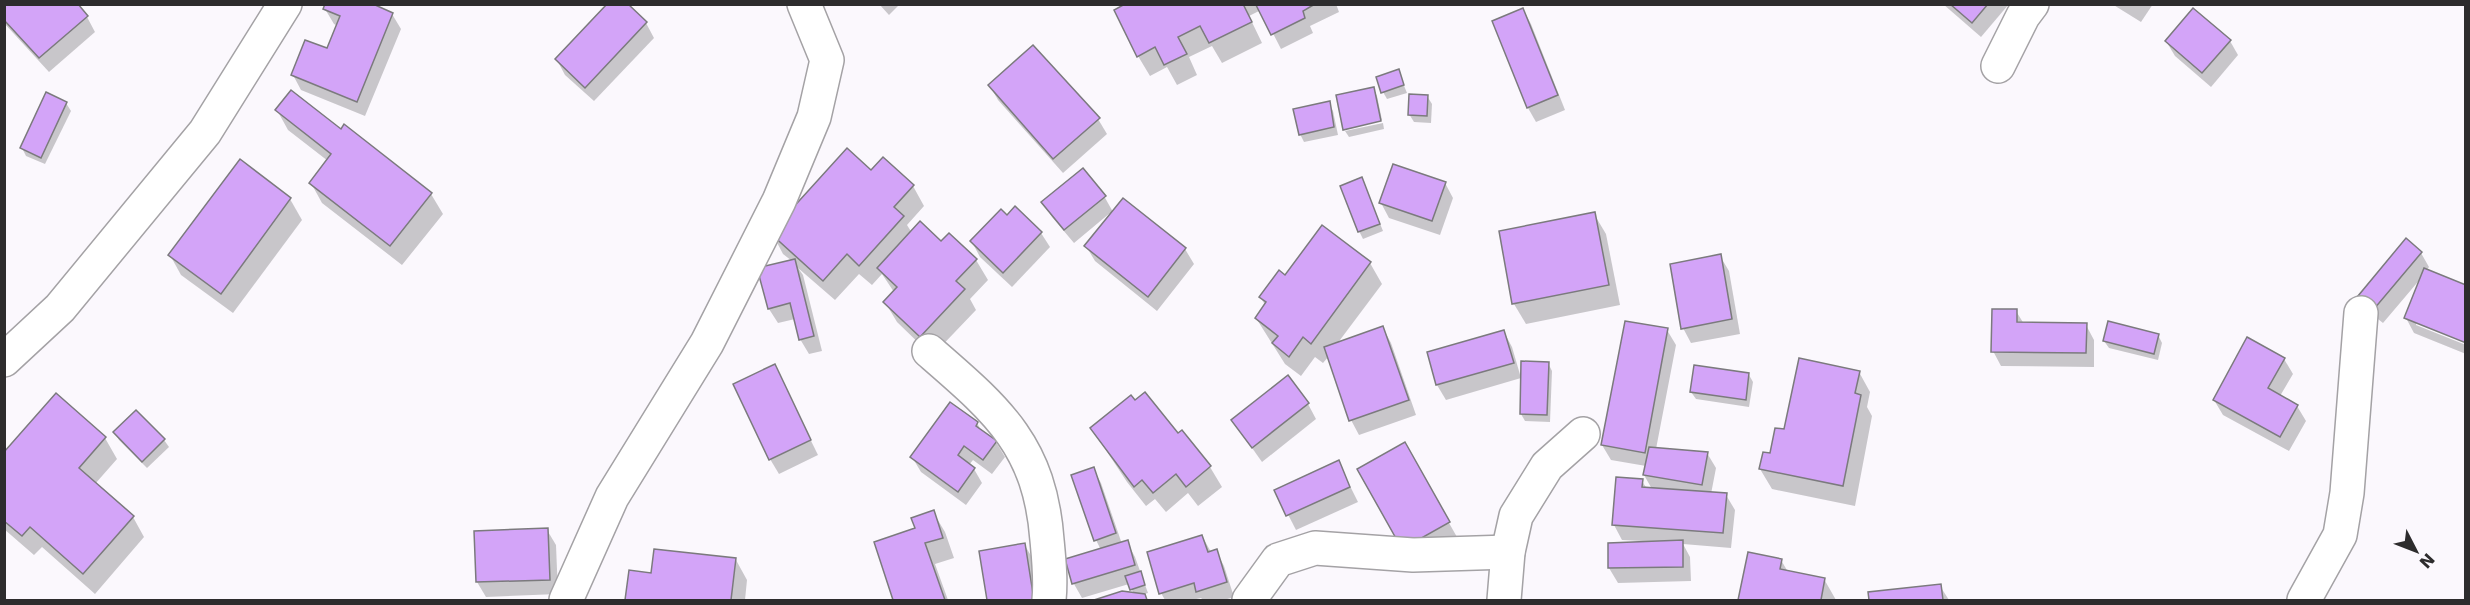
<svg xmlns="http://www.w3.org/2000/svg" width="2470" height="605" font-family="'DejaVu Sans',sans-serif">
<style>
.shadow{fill:#0003}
.building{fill:#d3a4f8;stroke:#7b7a7d;stroke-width:1.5}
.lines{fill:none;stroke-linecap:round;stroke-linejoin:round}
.minor-casing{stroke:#a4a2a5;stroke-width:36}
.minor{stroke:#fff;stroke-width:33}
</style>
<rect width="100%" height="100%" fill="#fbf8fd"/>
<g class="shadow">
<polygon points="4,4 87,17 95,32 49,72 4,23"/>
<polygon points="879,4 900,4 889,15"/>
<polygon points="1128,4 1336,4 1339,12 1310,26 1313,33 1281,49 1261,10 1249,16 1262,43 1222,63 1212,46 1189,57 1197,75 1177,85 1167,67 1150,76 1138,56"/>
<polygon points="1943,4 2009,4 1981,37"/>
<polygon points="2112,4 2153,4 2141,22"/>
<polygon points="325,9 392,14 401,29 365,116 301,90 293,75 328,50 338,26 334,24"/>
<polygon points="1523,9 1531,24 1565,110 1536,122 1528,108"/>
<polygon points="646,23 654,38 594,101 565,75 557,60"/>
<polygon points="2166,41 2230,41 2238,55 2211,87 2175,56"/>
<polygon points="1398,71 1407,93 1387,99 1383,92"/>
<polygon points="990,86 1098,119 1107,134 1063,173 998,100"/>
<polygon points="1373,88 1377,96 1382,120 1344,130 1337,96"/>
<polygon points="1427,96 1432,104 1431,123 1414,122 1409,114"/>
<polygon points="66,103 71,111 45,164 26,156 22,148"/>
<polygon points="1329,103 1333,111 1338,135 1304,142 1300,134"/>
<polygon points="277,110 341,131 431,194 443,214 402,265 322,203 311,183 328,161 288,130"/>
<polygon points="1383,123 1384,129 1349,137 1345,131"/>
<polygon points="240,161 290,199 302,220 233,313 181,275 170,255"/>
<polygon points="871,172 913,186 924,206 907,225 912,233 976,260 988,280 970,299 976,310 932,356 897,322 885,302 894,292 882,274 872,285 859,274 835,300 798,268 803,275 822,351 809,354 800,339 795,319 778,323 769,309 792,261 783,254 772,233"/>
<polygon points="1445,183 1453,198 1440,235 1389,218 1381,203"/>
<polygon points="1365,186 1383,231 1363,239 1359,231"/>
<polygon points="1104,196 1113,212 1123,200 1185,249 1194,264 1157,311 1095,261 1086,246 1110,213 1074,243 1052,217 1043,202"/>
<polygon points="1594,214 1606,234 1620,305 1526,324 1514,304 1500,232"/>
<polygon points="1007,217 1041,233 1050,247 1012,287 980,257 972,242"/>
<polygon points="1322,227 1370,263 1382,284 1337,344 1383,328 1391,343 1416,415 1359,435 1351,420 1329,356 1323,363 1315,357 1301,376 1285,364 1256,318 1266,306 1260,297 1285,277"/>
<polygon points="2421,253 2429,267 2426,271 2416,325 2466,345 2466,354 2414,333 2406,318 2422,277 2383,323 2368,311"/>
<polygon points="1720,256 1729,271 1740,334 1691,343 1683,328"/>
<polygon points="2016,311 2024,324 2086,325 2094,340 2094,367 2001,366 1993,351"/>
<polygon points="1667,330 1676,345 1656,449 1707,453 1716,468 1711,494 1726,495 1735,510 1731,548 1683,544 1690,557 1691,581 1618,583 1609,568 1642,541 1622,540 1614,525 1642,481 1647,489 1652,489 1644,475 1646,466 1611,460 1602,445"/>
<polygon points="1504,332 1512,347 1521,378 1446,400 1437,385 1429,353"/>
<polygon points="2158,335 2162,343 2158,360 2109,348 2104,341"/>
<polygon points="2284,359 2293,374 2280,396 2297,406 2306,421 2289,451 2223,415 2214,400"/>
<polygon points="1548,363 1552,371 1550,422 1525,421 1521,414"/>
<polygon points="774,366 818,455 779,474 770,459"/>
<polygon points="1859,372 1870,392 1867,407 1872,416 1855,506 1772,489 1760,469 1785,431"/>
<polygon points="1749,375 1753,382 1749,407 1696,399 1691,392"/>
<polygon points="56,395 105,438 117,459 95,484 133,517 144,537 95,594 42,547 34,555 4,529 4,454"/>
<polygon points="1308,404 1316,419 1262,462 1233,421"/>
<polygon points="977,423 982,432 996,442 1005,457 992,474 973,460 969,465 974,469 982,483 966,505 921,472 912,457"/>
<polygon points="1092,429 1178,436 1210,467 1222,487 1198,506 1188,493 1166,512 1155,499 1146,506 1127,482"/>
<polygon points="115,433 164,440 169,447 147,468 119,440"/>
<polygon points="1404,444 1457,537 1412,563"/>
<polygon points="1338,462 1358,502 1296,530 1276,491"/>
<polygon points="1093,468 1101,483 1122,544 1127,542 1135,557 1148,593 1144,594 1147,600 1099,600 1122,593 1134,594 1129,584 1082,598 1074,584 1067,560 1101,550 1096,540 1073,476"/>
<polygon points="933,512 945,532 954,558 935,564 948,600 895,600 876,543 916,529"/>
<polygon points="547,530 556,545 558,594 486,597 477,582"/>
<polygon points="1202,536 1211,552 1216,551 1224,566 1234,597 1224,600 1203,600 1201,598 1192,600 1165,600 1161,593"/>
<polygon points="1024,544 1033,559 1040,600 988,600 981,552"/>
<polygon points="1749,554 1781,560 1788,572 1824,579 1836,600 1740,600"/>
<polygon points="736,560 747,580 745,600 627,600 630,572 652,574"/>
<polygon points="1940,586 1949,600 1871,600 1869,593"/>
</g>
<g class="building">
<polygon points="4,4 78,4 88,16 39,58 4,20"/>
<polygon points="325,4 373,4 393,13 357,102 291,75 305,40 327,48 340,16 323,9"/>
<polygon points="607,4 628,4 647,22 585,88 555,59"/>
<polygon points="1125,4 1243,4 1252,22 1209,43 1200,26 1178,37 1187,54 1164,65 1155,47 1137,57 1114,10"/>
<polygon points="1315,4 1303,11 1305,18 1271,35 1256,5"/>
<polygon points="1950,4 1988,4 1972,23"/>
<polygon points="1523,8 1558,95 1527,108 1492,21"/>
<polygon points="2193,8 2231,40 2202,73 2165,41"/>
<polygon points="1033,45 1100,118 1053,159 988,85"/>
<polygon points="1399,69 1404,85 1381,93 1376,77"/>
<polygon points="1374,87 1381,121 1343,130 1336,95"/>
<polygon points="291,90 341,129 344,124 432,193 390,246 309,183 331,154 275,110"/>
<polygon points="46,92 67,102 41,158 20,148"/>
<polygon points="1409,94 1428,95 1427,116 1408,115"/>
<polygon points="1330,101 1334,127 1299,135 1293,109"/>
<polygon points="847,148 871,170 883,157 914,185 894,207 904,216 859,266 847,254 823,281 770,233"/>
<polygon points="240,159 291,198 221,294 168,255"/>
<polygon points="1393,164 1446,182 1432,221 1379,203"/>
<polygon points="1083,168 1106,196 1064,230 1041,202"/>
<polygon points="1362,177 1380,224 1358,232 1340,186"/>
<polygon points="1123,198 1186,248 1148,297 1084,246"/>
<polygon points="1015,206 1042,232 1003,273 970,241 1001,209 1007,215"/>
<polygon points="1595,212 1609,285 1512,304 1499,231"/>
<polygon points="920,221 941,241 949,233 977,259 956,281 965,289 920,337 883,302 897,287 877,268"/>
<polygon points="1322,225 1371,262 1311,344 1303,337 1289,357 1272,343 1278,336 1255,318 1266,302 1259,297 1279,270 1285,275"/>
<polygon points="2406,238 2422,252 2374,309 2358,296"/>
<polygon points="1721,254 1732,319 1681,329 1670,264"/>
<polygon points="795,259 814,336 799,340 790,303 768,309 757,268"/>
<polygon points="2424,268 2466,285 2466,343 2404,318"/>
<polygon points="1992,309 2017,309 2017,322 2087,323 2086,353 1991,352"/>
<polygon points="1625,321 1668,328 1645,453 1601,445"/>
<polygon points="2108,321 2159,334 2154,354 2103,341"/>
<polygon points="1383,326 1409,400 1349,421 1324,347"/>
<polygon points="1504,330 1514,363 1436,385 1427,352"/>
<polygon points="2247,337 2285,358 2268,388 2298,405 2280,437 2213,400"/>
<polygon points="1799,358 1860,371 1855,393 1861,395 1843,486 1759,469 1763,452 1770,453 1775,428 1784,429"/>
<polygon points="1521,361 1549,362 1547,415 1520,414"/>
<polygon points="775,364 811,440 769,460 733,384"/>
<polygon points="1694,365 1749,373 1746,400 1690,392"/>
<polygon points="1288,375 1309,403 1252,448 1231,420"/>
<polygon points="1145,392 1178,433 1182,430 1211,466 1186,487 1176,474 1153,493 1142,480 1134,487 1090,428 1131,395 1135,400"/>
<polygon points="56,393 106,437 79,468 134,516 83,574 30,527 22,536 4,521 4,452"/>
<polygon points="950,402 978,422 976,426 997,441 983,460 964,446 958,455 975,468 958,492 910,457"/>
<polygon points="136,410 165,439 142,462 113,432"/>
<polygon points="1405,442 1450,522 1402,549 1357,469"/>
<polygon points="1649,447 1708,452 1702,485 1643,475"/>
<polygon points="1339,460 1350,487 1286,516 1274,490"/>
<polygon points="1094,467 1116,533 1094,541 1071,475"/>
<polygon points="1616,477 1643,479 1642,487 1727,493 1723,533 1612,525"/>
<polygon points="934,510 943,538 925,543 945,600 893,600 874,542 915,528 911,518"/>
<polygon points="548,528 550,580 476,582 474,531"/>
<polygon points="1202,535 1208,552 1217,549 1227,582 1196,592 1194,583 1159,594 1147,552"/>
<polygon points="1128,540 1135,565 1072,584 1065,559"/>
<polygon points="1683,540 1683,567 1608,568 1608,543"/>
<polygon points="1025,543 1034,600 987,600 979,551"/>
<polygon points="654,549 736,558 731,600 625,600 629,570 651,573"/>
<polygon points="1748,552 1782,559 1780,569 1825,578 1821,600 1738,600"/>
<polygon points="1141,571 1145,585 1130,590 1125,576"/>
<polygon points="1941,584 1943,600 1869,600 1868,592"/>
<polygon points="1122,591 1145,594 1147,600 1094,600"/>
</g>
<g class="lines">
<g class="minor-casing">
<g id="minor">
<polyline points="1998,66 2023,16 2032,4"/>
<path d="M929,351C997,410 1040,445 1047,540C1049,561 1051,580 1049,600"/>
<polyline points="4,360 60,308 205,132 285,4"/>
<polyline points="566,600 612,497 707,343 779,201 814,117 827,60 804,4"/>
<polyline points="1249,600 1278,560 1315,548 1413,555 1508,552"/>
<polyline points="1504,600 1508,552 1516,516 1547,466 1583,434"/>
<polyline points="2304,600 2340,535 2347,493 2361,313"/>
</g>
</g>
<use href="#minor" class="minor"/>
</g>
<rect width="2470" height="605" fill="none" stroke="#2d2c2d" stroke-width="12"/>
<g transform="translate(2416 551) rotate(132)" stroke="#fbf8fd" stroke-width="4.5" paint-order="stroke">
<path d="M0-4.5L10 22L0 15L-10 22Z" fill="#2d2c2d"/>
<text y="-9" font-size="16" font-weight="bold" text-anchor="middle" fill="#2d2c2d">N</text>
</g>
</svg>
